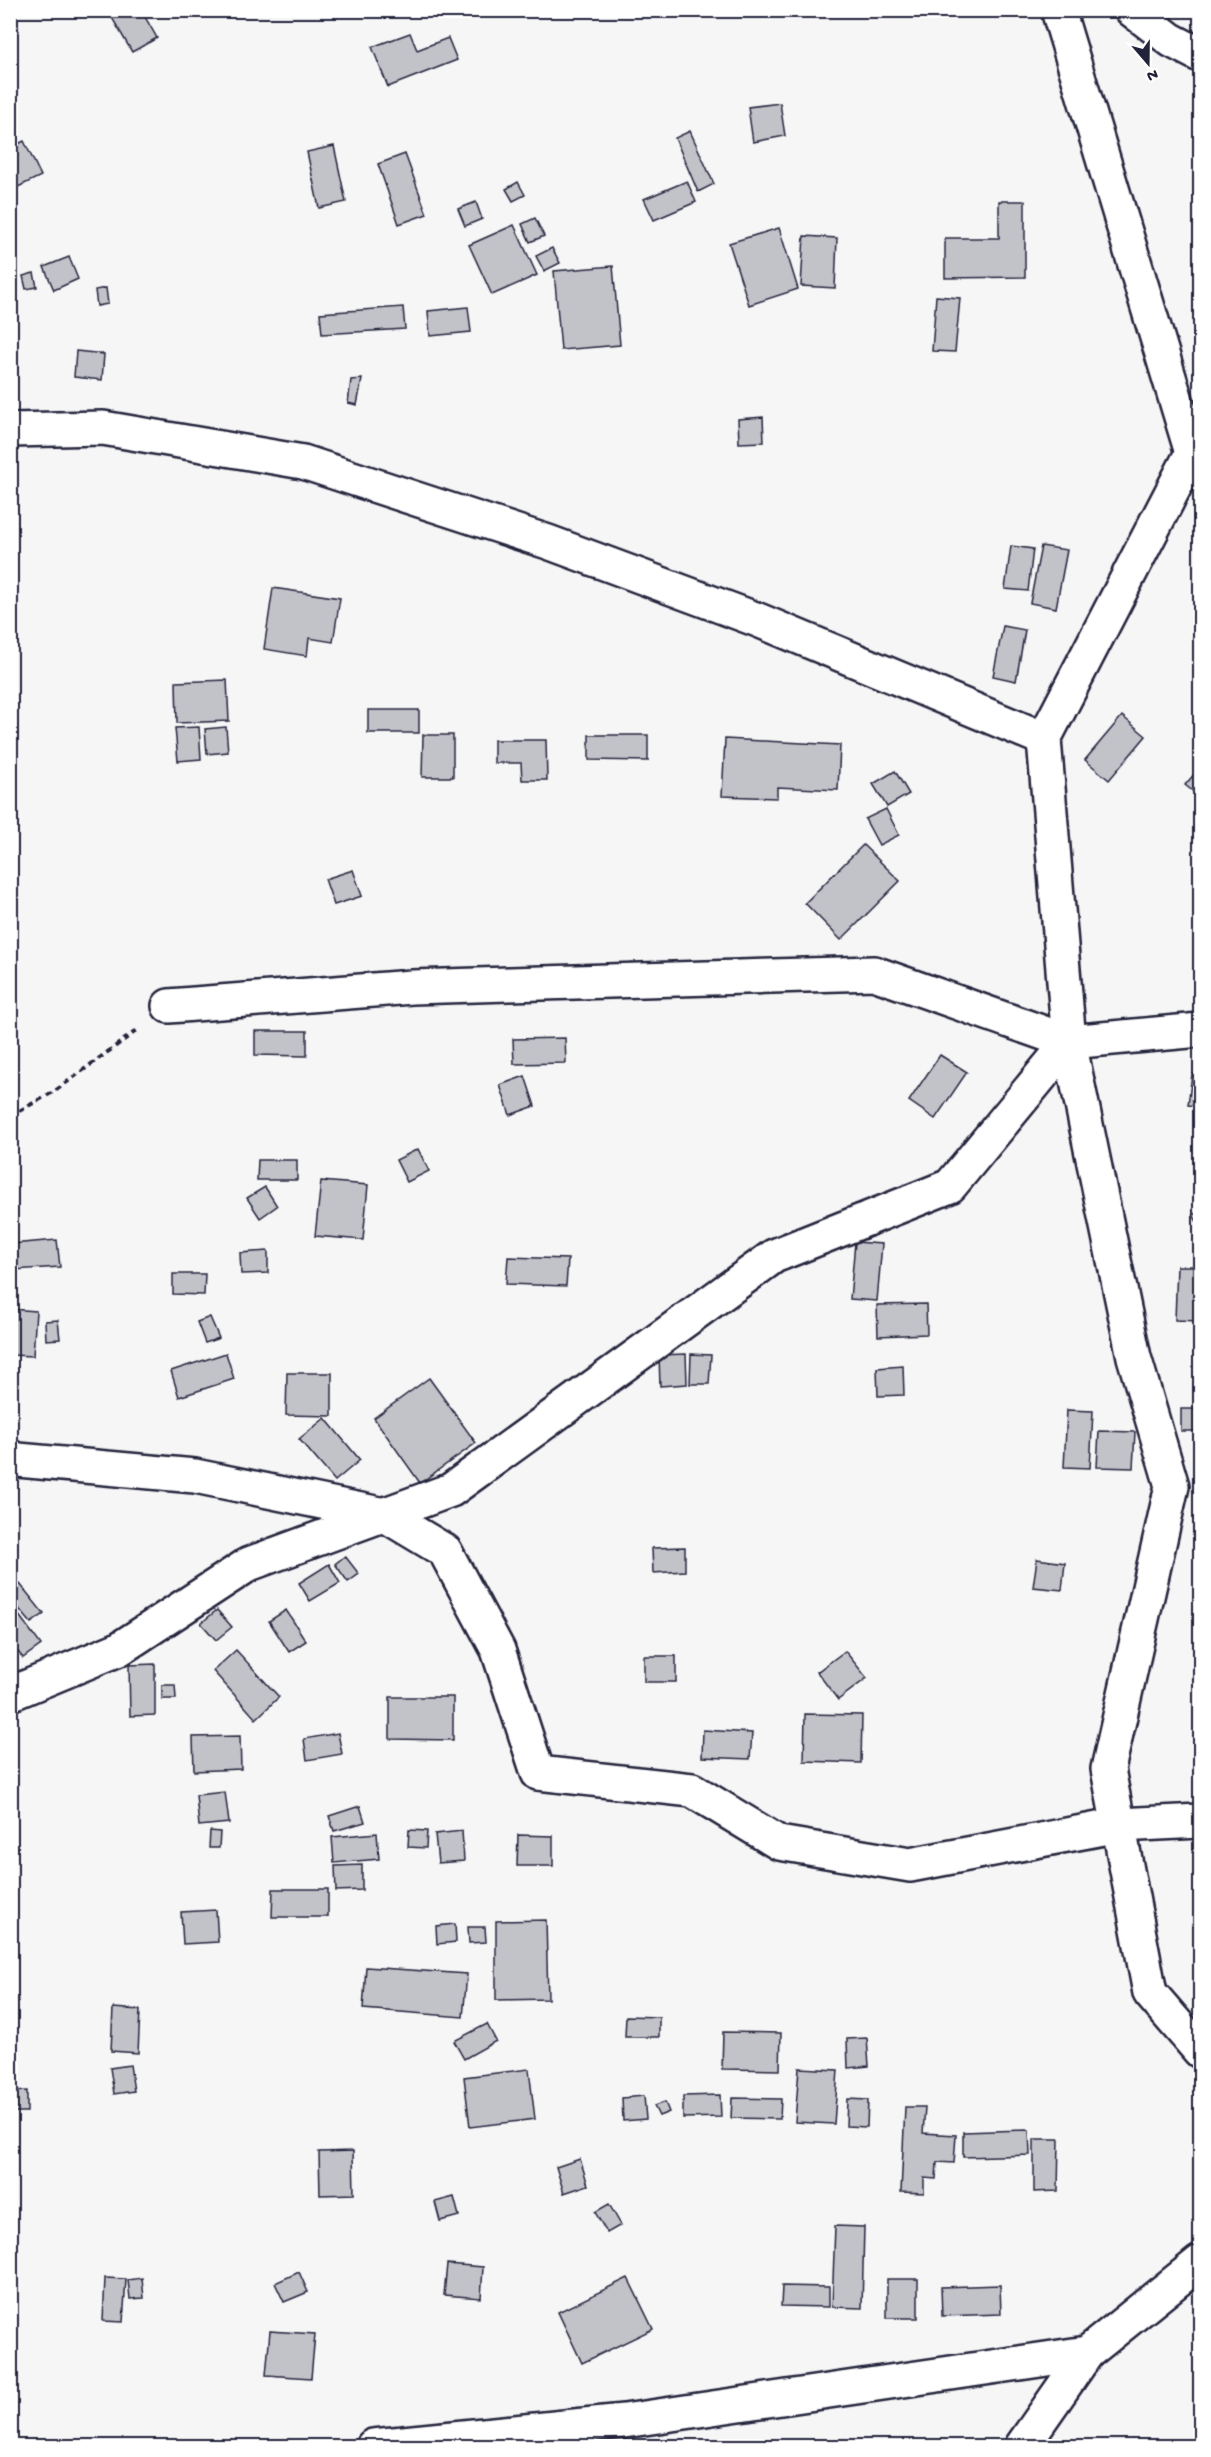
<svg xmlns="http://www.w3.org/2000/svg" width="1211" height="2457" font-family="'Gochi Hand',sans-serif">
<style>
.building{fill:#c2c2c9;stroke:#22223b;stroke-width:1.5}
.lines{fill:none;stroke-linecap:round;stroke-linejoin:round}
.minor-casing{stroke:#22223b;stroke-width:38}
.path{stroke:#22223b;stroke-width:4;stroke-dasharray:6 4.5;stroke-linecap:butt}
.minor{stroke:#fff;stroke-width:33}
</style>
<rect width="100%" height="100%" fill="#f6f6f7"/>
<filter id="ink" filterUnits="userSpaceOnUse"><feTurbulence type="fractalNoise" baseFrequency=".0167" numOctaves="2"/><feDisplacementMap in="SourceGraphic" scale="12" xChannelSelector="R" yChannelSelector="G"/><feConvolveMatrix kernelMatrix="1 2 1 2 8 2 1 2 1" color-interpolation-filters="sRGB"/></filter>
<g filter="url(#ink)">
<g class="building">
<polygon points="120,10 141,10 157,38 132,52 111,16"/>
<polygon points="410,33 417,50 448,38 457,60 388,87 372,47"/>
<polygon points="780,103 785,136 753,142 748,107"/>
<polygon points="690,131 714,184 698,192 675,138"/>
<polygon points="24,141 41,176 16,188 10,178 10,148"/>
<polygon points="334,146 346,202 319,208 307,152"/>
<polygon points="405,154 427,214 399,224 378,164"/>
<polygon points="687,181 696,202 654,220 644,199"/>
<polygon points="518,182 525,195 513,201 506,189"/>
<polygon points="999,201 1025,201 1025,277 945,278 945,238 999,238"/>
<polygon points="476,202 482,219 465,226 458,209"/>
<polygon points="535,218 544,236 530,242 522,224"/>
<polygon points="514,225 537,275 492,295 469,245"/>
<polygon points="779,228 798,289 749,305 729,243"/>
<polygon points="804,236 837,238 835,288 801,286"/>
<polygon points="552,248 560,263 544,271 536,256"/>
<polygon points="69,257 78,279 54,290 44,267"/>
<polygon points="613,266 620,345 561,350 554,271"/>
<polygon points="34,273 37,287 26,289 23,276"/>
<polygon points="106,288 108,304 97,306 95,290"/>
<polygon points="936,296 960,298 955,352 932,351"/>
<polygon points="403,307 405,329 322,334 320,313"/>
<polygon points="468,307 471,332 430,336 428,311"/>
<polygon points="76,351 104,354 102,380 74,377"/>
<polygon points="362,379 357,405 348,403 351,380"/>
<polygon points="763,417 764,442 739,443 738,419"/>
<polygon points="1011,546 1033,549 1028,591 1005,589"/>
<polygon points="1041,546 1067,550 1056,608 1030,603"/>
<polygon points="273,588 340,598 333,642 309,638 307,656 264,649"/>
<polygon points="1003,626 1025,630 1016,681 993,676"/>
<polygon points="227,680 229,721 177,723 176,682"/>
<rect x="368" y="710" width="51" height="23"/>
<polygon points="1122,716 1146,736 1109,780 1085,760"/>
<polygon points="199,727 201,759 178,761 175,728"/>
<polygon points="226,727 228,752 207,754 205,729"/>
<polygon points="423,735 453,735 453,777 422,777"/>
<polygon points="589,735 648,735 648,761 589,760"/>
<polygon points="725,739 840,745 838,790 777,787 777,798 722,796"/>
<polygon points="494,740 546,740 547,780 522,780 521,763 494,763"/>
<polygon points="895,771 909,794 887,807 873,784"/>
<polygon points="1196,772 1200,776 1200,797 1185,785"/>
<polygon points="886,809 899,835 879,845 865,819"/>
<polygon points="863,845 900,881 841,940 805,903"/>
<polygon points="353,870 362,896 334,905 325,879"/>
<polygon points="1195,958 1200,958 1200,981 1196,981"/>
<polygon points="255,1031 307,1031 307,1056 255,1055"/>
<polygon points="565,1038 566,1063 514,1064 513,1039"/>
<polygon points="940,1055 967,1072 935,1119 909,1101"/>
<polygon points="1192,1074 1200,1074 1200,1106 1188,1105"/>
<polygon points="525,1076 535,1106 510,1115 500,1085"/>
<polygon points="418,1149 429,1171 407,1182 396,1160"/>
<polygon points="258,1160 297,1160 297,1180 257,1180"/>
<polygon points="321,1181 368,1185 363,1240 315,1236"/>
<polygon points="265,1187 277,1206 260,1218 247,1198"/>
<polygon points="1200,1210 1200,1227 1193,1215"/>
<polygon points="57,1240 60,1267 13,1270 11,1244"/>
<polygon points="855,1242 882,1244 877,1301 850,1299"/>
<polygon points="268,1251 268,1273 241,1274 240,1253"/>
<polygon points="508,1257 568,1259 566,1286 506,1284"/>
<polygon points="1177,1266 1200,1266 1200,1321 1175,1320"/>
<polygon points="173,1274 205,1274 204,1295 173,1294"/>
<polygon points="926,1304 927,1334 878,1336 877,1305"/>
<polygon points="10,1309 36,1311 33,1356 10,1355"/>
<polygon points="210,1317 219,1338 205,1343 197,1322"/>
<polygon points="58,1320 60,1339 46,1340 45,1321"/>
<polygon points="226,1353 234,1379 179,1397 171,1371"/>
<polygon points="686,1354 687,1384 660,1386 659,1355"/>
<polygon points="691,1354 711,1355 709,1384 690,1384"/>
<polygon points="903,1366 904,1395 878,1396 877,1368"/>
<polygon points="287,1373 332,1373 332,1416 286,1415"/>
<polygon points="429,1378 476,1443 420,1483 374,1418"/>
<rect x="1181" y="1409" width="19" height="22"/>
<polygon points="1067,1410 1093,1411 1090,1468 1064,1467"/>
<polygon points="325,1418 360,1460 335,1481 299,1439"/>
<polygon points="1099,1431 1135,1432 1133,1468 1097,1467"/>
<polygon points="685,1547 685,1571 653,1573 652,1548"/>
<polygon points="345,1556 359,1574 348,1582 335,1564"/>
<polygon points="1037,1559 1065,1563 1062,1590 1033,1587"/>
<polygon points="329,1564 340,1583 310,1601 299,1583"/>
<polygon points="20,1584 44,1614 31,1623 10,1598 10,1591"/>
<polygon points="10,1603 41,1645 23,1658 10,1642"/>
<polygon points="217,1610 232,1627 216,1640 201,1623"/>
<polygon points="286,1610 306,1641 289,1652 269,1621"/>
<polygon points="236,1650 279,1697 256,1719 213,1671"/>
<polygon points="845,1651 867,1678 838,1700 817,1672"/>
<rect x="644" y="1656" width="32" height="26"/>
<polygon points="155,1664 155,1715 130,1716 129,1665"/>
<polygon points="162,1685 175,1685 176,1699 162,1699"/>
<polygon points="390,1697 453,1697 453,1740 390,1739"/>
<polygon points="805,1714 862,1715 861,1763 804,1761"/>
<polygon points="703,1730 752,1733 750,1759 702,1757"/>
<polygon points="338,1733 342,1754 307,1760 304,1739"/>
<polygon points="240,1736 241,1769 194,1771 193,1737"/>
<polygon points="225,1792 229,1823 199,1826 196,1795"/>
<polygon points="360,1806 365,1822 334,1831 329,1816"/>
<polygon points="409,1830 427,1831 426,1848 408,1847"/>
<polygon points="210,1831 220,1832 219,1848 209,1848"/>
<polygon points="462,1831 464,1861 438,1863 435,1834"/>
<polygon points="377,1833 379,1859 334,1863 332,1837"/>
<polygon points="518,1835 553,1836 553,1866 517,1866"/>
<polygon points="362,1865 362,1890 336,1891 335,1866"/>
<polygon points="273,1889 328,1889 328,1917 272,1917"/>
<polygon points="216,1910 218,1942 183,1944 181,1912"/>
<polygon points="546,1920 548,1999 496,2000 496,1921"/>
<polygon points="455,1924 456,1942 437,1944 436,1926"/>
<polygon points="468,1927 485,1927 486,1942 469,1943"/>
<polygon points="366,1967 467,1974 463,2017 363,2009"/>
<polygon points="113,2008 140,2010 138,2053 111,2051"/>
<polygon points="626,2016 659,2017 659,2037 625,2037"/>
<polygon points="487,2024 496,2041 464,2059 454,2041"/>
<polygon points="723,2032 781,2033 780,2070 722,2069"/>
<polygon points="867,2038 869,2066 848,2068 847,2039"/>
<polygon points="130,2065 134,2091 114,2094 110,2068"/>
<polygon points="799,2068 838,2070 834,2124 795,2122"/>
<polygon points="529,2069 535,2119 470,2127 464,2077"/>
<polygon points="27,2091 27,2112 12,2112 12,2092"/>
<polygon points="720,2095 721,2117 683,2118 683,2096"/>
<polygon points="644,2096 646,2119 623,2121 622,2098"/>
<polygon points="732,2098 781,2099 780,2119 731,2118"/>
<polygon points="847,2099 868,2100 867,2127 846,2126"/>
<polygon points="665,2102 669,2112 659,2116 654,2106"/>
<polygon points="905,2107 925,2107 923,2133 956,2135 954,2163 937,2162 936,2179 924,2178 924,2193 901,2192"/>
<polygon points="1029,2130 1030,2155 963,2157 963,2132"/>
<polygon points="1034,2139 1059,2139 1058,2191 1034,2192"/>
<polygon points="353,2151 354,2194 320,2195 319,2152"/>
<polygon points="580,2159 588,2185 564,2193 556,2167"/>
<polygon points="454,2197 459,2216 440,2221 435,2202"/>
<polygon points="609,2204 621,2225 607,2233 595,2212"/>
<polygon points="835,2226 864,2227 862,2308 832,2307"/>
<polygon points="447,2264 483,2267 481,2298 444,2295"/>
<polygon points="299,2272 308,2292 284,2302 275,2283"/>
<polygon points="105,2278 126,2279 123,2322 103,2321"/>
<polygon points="142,2278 144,2298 130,2299 128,2280"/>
<polygon points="628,2278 653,2329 582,2363 558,2312"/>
<rect x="887" y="2279" width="31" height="39"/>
<polygon points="1000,2285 1001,2314 942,2316 941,2287"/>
<polygon points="782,2286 829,2287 829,2307 781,2306"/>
<polygon points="270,2331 315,2334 311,2378 266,2375"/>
</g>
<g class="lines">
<g class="minor-casing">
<g id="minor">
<polyline points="1058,10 1192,453 1044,739 1069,1042 1200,1030"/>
<polyline points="1132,10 1171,40 1200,55"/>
<polyline points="10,430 103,428 303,462 548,542 758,620 1044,739"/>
<polyline points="169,1006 412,987 874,973 1069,1042"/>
<polyline points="10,1457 18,1460 195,1476 385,1515 445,1551 498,1650 538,1773 692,1790 779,1843 910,1865 1119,1825 1200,1821"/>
<polyline points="10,1694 119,1649 249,1564 451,1490 774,1256 950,1186 1069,1042 1134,1357 1172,1486 1108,1769 1150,1993 1200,2051"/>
<polyline points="373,2446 624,2421 1087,2353 1200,2262"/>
<polyline points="1022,2446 1087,2353"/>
</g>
</g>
<polyline class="path" points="10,1116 55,1091 140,1028"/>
<use href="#minor" class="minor"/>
</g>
</g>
<rect width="1211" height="2457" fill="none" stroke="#fff" stroke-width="36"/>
<rect x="18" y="18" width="1175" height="2421" fill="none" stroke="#22223b" stroke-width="2" filter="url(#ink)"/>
<g transform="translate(1148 63) rotate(160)" stroke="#ffffff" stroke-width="4.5" paint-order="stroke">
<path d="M0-4.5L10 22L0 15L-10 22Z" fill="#22223b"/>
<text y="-9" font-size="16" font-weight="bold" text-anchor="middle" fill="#22223b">N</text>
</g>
</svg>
